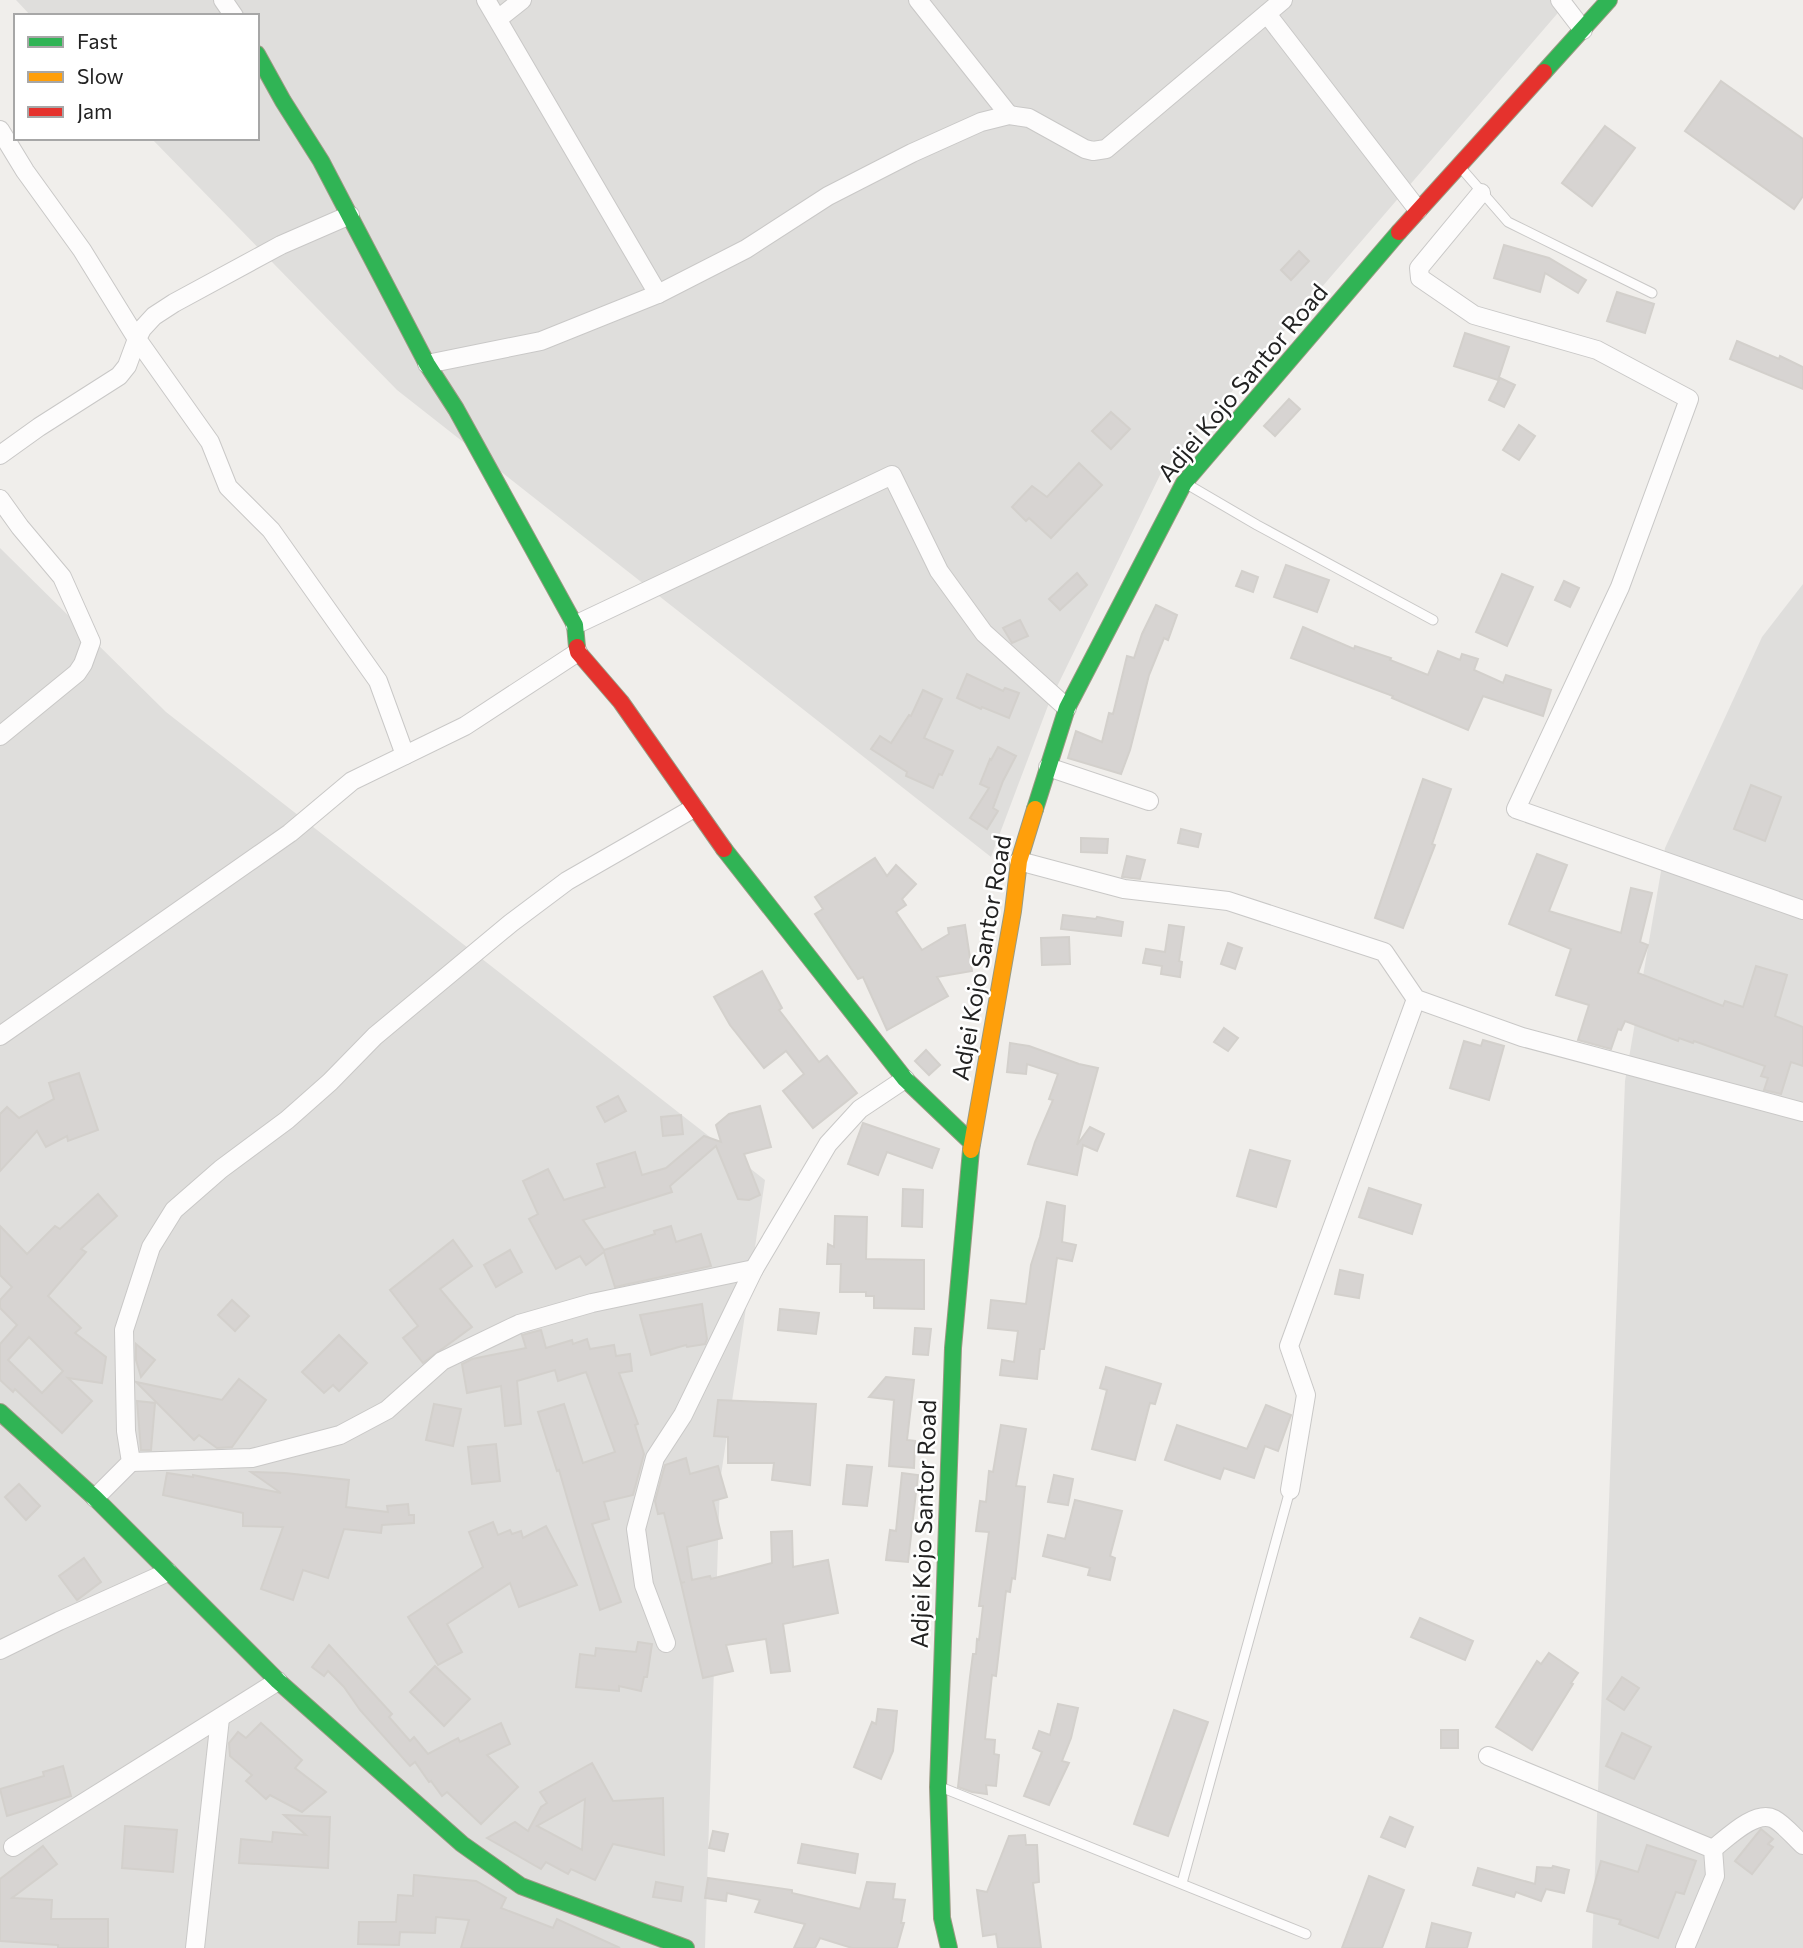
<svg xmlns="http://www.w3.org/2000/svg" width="1803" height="1948" font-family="Commissioner,sans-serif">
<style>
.residential{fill:#dfdedc}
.building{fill:#d7d4d2;stroke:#d3d0cc;stroke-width:2;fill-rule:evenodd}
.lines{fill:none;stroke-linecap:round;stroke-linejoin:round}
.lane-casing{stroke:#c9c8c7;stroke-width:11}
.street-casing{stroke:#c9c8c7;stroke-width:20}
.fast-casing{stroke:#999a82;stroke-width:18}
.slow-casing{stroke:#999a82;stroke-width:18}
.jam-casing{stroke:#999a82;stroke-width:18}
.lane{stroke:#fdfcfc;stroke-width:9}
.street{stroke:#fdfcfc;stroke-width:18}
.fast{stroke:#30b455;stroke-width:16}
.slow{stroke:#ff9f0a;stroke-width:16}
.jam{stroke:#e5322d;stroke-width:16}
.labels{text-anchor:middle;stroke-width:5;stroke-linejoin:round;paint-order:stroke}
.street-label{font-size:24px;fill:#222;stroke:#fff}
</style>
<rect width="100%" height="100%" fill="#f0eeeb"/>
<g class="residential">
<polygon points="16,0 1569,0 1160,475 1049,703 991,857 397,390 151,138 257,138 257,16 31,16"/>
<polygon points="0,548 166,712 765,1180 720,1482 705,1948 0,1948"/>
<polygon points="1803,584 1803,1948 1592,1948 1625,1081 1665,848 1762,637"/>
</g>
<g class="building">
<polygon points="1721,81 1803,139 1803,196 1794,209 1685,131"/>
<polygon points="1605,126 1635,148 1592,206 1562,183"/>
<polygon points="1504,245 1549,258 1586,280 1578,293 1545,273 1540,292 1494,278"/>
<polygon points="1299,251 1309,261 1291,280 1281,270"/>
<polygon points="1617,292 1654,304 1645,333 1607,321"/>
<polygon points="1465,333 1509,347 1498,380 1454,366"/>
<polygon points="1737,341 1779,359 1780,356 1803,367 1803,389 1730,359"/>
<polygon points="1500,378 1515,385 1504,407 1489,400"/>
<polygon points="1289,399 1300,409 1275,436 1264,426"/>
<polygon points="1111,412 1130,429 1111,449 1092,431"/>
<polygon points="1519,425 1535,436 1519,460 1503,450"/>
<polygon points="1079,463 1102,485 1051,538 1029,518 1026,521 1012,507 1032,486 1047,497"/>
<polygon points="1286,565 1329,580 1317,612 1274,597"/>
<polygon points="1242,571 1258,577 1253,592 1236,586"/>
<polygon points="1077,573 1087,585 1060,610 1049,599"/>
<polygon points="1502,574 1533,587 1507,646 1476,632"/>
<polygon points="1564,581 1579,588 1570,607 1555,600"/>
<polygon points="1156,605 1177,615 1168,640 1164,638 1149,675 1130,750 1121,774 1068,758 1076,731 1102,742 1109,713 1113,714 1127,656 1134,658 1142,634"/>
<polygon points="1020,620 1028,636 1012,643 1003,628"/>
<polygon points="1303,627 1354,649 1355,646 1391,658 1390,660 1428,675 1438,651 1460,660 1462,654 1478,659 1474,670 1503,683 1506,675 1551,690 1543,716 1483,696 1468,730 1392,698 1393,696 1291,658"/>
<polygon points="967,674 1003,691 1005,688 1019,693 1009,718 982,707 981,709 957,698"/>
<polygon points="923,690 942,699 924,738 953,751 942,775 939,774 933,788 906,776 907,772 871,749 880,736 891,743 909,715 911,716"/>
<polygon points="998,747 1016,756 1003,781 993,808 998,811 987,829 970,818 989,788 980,784 990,759 991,760"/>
<polygon points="1423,779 1451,789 1432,844 1435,845 1403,928 1375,918"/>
<polygon points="1751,785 1781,797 1765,841 1734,829"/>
<polygon points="1181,829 1201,834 1198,847 1178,843"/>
<polygon points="1081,838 1108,839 1107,853 1081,852"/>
<polygon points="1537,854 1567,865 1549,911 1621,933 1631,888 1652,893 1640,942 1648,945 1638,973 1723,1006 1725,1001 1743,1007 1756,966 1787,975 1775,1016 1803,1027 1803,1066 1791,1062 1781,1094 1764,1090 1768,1078 1761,1076 1765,1066 1694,1041 1693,1043 1679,1038 1678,1041 1625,1021 1621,1030 1618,1029 1611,1049 1578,1040 1589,1005 1556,995 1571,949 1509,924"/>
<polygon points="1127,856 1145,860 1140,879 1122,877"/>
<polygon points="875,858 887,876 896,865 916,884 902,899 906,905 896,912 922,950 949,934 948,928 965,925 972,971 937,977 948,996 887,1030 863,977 858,979 815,914 823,909 815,897"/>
<polygon points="1063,915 1096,919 1097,917 1123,922 1121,936 1061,929"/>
<polygon points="1169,925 1184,927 1179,961 1182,962 1180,977 1161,974 1162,966 1143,963 1146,949 1165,952"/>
<polygon points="1069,937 1070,964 1042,965 1041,938"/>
<polygon points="1228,943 1242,948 1235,969 1221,964"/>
<polygon points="762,971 782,1008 779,1010 819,1062 827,1056 857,1093 813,1128 783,1091 804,1074 786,1051 764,1068 730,1025 714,997"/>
<polygon points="1224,1028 1238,1038 1228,1051 1214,1042"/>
<polygon points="1483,1040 1504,1046 1489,1100 1450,1088 1464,1041 1481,1046"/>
<polygon points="1010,1043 1029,1046 1079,1064 1098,1068 1077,1145 1090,1127 1104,1134 1097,1151 1083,1145 1077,1175 1028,1164 1035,1142 1053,1100 1049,1099 1058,1074 1027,1064 1026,1074 1007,1072"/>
<polygon points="926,1050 940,1065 929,1075 915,1061"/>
<polygon points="79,1073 98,1130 68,1141 67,1136 46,1147 37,1131 0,1171 0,1114 7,1107 19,1118 54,1099 49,1083"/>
<polygon points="618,1096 626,1111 605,1122 597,1107"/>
<polygon points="760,1106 771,1147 744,1154 760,1195 749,1200 738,1199 716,1146 670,1186 672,1192 583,1220 604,1250 655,1234 654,1231 671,1226 676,1242 701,1234 711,1266 615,1287 604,1252 586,1265 580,1256 556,1269 529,1219 538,1214 523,1181 548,1169 564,1200 605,1187 597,1164 635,1152 642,1175 666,1168 704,1136 721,1142 716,1125 729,1114"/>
<polygon points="681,1115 683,1134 663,1136 661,1117"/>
<polygon points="863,1123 939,1149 932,1168 887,1152 878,1175 848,1164"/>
<polygon points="1250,1150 1290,1161 1276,1207 1237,1196"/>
<polygon points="1369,1188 1421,1205 1412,1234 1359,1217"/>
<polygon points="903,1189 923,1190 922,1227 902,1226"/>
<path d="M98,1194L117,1216L81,1249L86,1252L48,1296L81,1328L75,1333L106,1357L102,1383L68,1378L92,1401L62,1433L15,1389L13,1392L0,1380V1344L17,1325L0,1308V1300L12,1287L0,1275V1226L27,1254L55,1226L60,1229ZM29,1337L63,1371L42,1393L8,1360Z"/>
<polygon points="1047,1202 1065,1206 1062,1242 1076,1245 1072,1261 1057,1258 1044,1349 1040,1349 1037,1379 1000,1375 1002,1360 1014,1362 1018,1331 988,1328 991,1300 1026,1304 1031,1265 1040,1237"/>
<polygon points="835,1216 867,1217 866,1259 924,1260 924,1309 874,1308 874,1296 866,1296 866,1292 840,1292 841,1264 827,1264 828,1244 834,1247"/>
<polygon points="453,1240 472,1266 440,1289 472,1327 423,1363 403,1338 418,1326 390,1290"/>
<polygon points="510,1250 522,1272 496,1287 484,1265"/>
<polygon points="1340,1270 1363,1275 1359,1298 1335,1294"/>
<polygon points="232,1300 249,1316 235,1331 218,1315"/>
<polygon points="702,1304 707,1339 705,1344 687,1347 686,1345 651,1355 640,1315"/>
<polygon points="780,1309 819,1313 816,1334 778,1330"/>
<polygon points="915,1328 931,1329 928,1355 913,1354"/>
<polygon points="541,1330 546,1348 572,1340 573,1344 587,1339 590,1349 614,1345 616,1356 630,1354 632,1371 619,1373 638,1424 635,1425 644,1454 633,1495 604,1502 609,1519 592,1524 621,1602 600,1610 559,1470 557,1471 538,1412 564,1404 583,1463 615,1452 586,1372 558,1381 555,1370 517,1381 521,1424 505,1426 501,1386 467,1393 462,1364 472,1359 526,1348 522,1335"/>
<polygon points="339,1335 367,1363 339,1391 333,1385 324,1393 302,1372"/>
<polygon points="136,1344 155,1360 141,1377 136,1360"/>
<polygon points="1106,1367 1161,1384 1155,1404 1150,1403 1135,1460 1092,1449 1107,1390 1100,1388"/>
<polygon points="886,1377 914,1380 907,1440 915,1441 914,1468 889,1466 894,1400 869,1397"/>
<polygon points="239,1379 266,1400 232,1447 217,1448 199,1435 194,1440 136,1382 222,1400"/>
<polygon points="718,1400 816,1404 810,1485 772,1480 774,1463 728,1463 728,1437 714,1436"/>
<polygon points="137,1401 155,1403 151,1450 141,1450"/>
<polygon points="434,1404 461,1409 453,1446 426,1440"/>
<polygon points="1266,1405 1291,1415 1278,1451 1265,1446 1254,1478 1224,1468 1220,1479 1165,1460 1177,1425 1247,1449"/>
<polygon points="1001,1425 1026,1429 1016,1486 1025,1487 1015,1579 1012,1578 1010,1592 1006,1591 996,1676 992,1675 985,1739 995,1740 994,1754 999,1755 996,1786 986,1785 987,1794 972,1792 958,1787 970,1677 973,1654 976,1654 977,1639 979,1640 983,1606 979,1606 989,1532 976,1531 980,1501 986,1502 989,1471 993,1472"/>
<polygon points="496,1444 500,1481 472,1484 468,1447"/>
<polygon points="686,1458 690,1474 718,1466 727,1497 713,1501 722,1538 687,1547 692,1580 710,1576 711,1579 772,1563 771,1532 792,1531 793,1567 828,1560 838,1613 783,1624 790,1671 771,1673 766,1639 726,1645 733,1671 703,1678 681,1583 685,1582 681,1583 664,1513 658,1514 655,1501 665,1465"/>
<polygon points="847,1465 872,1467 867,1506 843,1504"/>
<polygon points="251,1472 285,1473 349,1480 346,1507 388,1512 387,1506 408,1504 409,1515 414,1515 414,1523 382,1525 381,1533 344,1529 328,1578 303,1570 293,1600 261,1589 283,1527 243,1526 243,1513 163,1495 167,1473 193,1477 193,1475 281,1493"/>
<polygon points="902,1473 918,1475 908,1562 886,1560 890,1530 896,1531"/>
<polygon points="1054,1475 1073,1479 1068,1505 1048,1502"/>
<polygon points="19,1484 40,1506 26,1520 5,1497"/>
<polygon points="1075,1500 1122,1511 1110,1556 1115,1558 1110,1580 1088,1575 1090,1568 1043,1556 1048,1535 1065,1539"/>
<polygon points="493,1522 498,1535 510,1530 512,1534 521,1531 523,1538 546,1526 577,1585 519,1607 510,1583 447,1624 462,1652 438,1665 408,1617 483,1567 469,1532"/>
<polygon points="84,1558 101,1582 77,1600 59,1576"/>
<polygon points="1420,1618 1473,1641 1465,1660 1411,1637"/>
<polygon points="638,1642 652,1644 647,1677 644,1677 641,1691 619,1686 619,1691 576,1687 580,1654 595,1656 596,1648 636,1652"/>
<polygon points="329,1645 392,1714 389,1717 410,1741 414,1737 428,1754 458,1738 460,1742 501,1723 510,1744 487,1755 518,1787 481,1824 447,1792 442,1796 431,1781 429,1782 415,1762 410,1766 360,1710 344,1687 328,1671 324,1676 312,1667"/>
<polygon points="1549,1653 1578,1673 1571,1683 1573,1684 1532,1750 1496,1727 1537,1661 1541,1664"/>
<polygon points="435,1666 470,1699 444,1726 410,1692"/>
<polygon points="1622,1677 1639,1688 1624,1710 1607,1699"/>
<polygon points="1058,1704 1078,1708 1071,1738 1062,1761 1069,1763 1049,1805 1024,1796 1042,1752 1033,1748 1039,1731 1050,1735"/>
<polygon points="878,1709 897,1711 893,1751 881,1779 854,1767 872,1722 876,1724"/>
<polygon points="1174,1710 1208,1722 1168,1836 1134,1824"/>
<polygon points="261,1723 302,1760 295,1768 326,1792 302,1812 270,1795 266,1799 246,1781 252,1775 230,1756 229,1743 238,1732 246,1738"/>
<rect x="1441" y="1730" width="17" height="18"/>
<polygon points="1622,1733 1651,1747 1634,1779 1606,1766"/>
<path d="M592,1763L613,1801L663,1798L664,1855L613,1844L595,1880L571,1869L568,1874L546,1862L541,1869L487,1838L515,1822L528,1831L541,1807L547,1803L540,1792ZM585,1799L582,1850L537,1826Z"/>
<polygon points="63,1766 71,1796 7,1816 0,1789 44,1776 43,1772"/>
<polygon points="284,1815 330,1817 328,1868 239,1863 241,1839 272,1842 273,1832 306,1835"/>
<polygon points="1390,1817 1413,1827 1405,1847 1381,1837"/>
<polygon points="125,1826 177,1830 173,1872 122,1868"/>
<polygon points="1761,1829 1773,1839 1768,1844 1773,1847 1752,1874 1735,1861"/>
<polygon points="713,1831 728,1834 724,1851 709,1848"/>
<polygon points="1025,1835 1026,1845 1037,1845 1039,1882 1033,1883 1041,1948 998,1948 996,1934 983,1936 977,1890 987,1892 1009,1836"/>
<polygon points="802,1844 858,1854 855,1873 798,1863"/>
<polygon points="1647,1845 1696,1861 1684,1894 1676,1892 1658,1938 1619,1924 1621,1920 1587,1911 1601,1861 1638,1872"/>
<polygon points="43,1846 57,1864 12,1898 52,1900 51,1919 108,1919 108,1948 58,1948 58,1945 0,1941 0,1879"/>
<polygon points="1553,1866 1569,1870 1564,1893 1546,1889 1541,1901 1516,1892 1514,1897 1473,1885 1478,1868 1535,1884 1537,1867 1552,1868"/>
<polygon points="414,1875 476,1881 506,1898 501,1908 553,1928 557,1919 620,1948 461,1948 469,1920 436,1917 435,1933 400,1932 399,1945 358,1944 359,1922 396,1922 398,1895 413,1896"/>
<polygon points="1369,1876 1404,1890 1382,1948 1342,1948"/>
<polygon points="708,1878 792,1890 792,1893 860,1909 867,1882 895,1884 893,1899 905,1900 901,1923 904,1923 897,1948 852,1948 820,1938 815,1948 794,1948 805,1924 755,1912 760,1900 727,1893 726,1901 705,1898"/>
<polygon points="656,1882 683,1887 681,1901 653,1897"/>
<polygon points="1432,1923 1471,1933 1467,1948 1426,1948"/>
</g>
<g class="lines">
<g class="lane-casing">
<g id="lane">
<polyline points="1461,168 1508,222 1652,293"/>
<polyline points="1185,483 1257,525 1433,620"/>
<polyline points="943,1788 1306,1934"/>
<polyline points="1182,1883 1290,1490"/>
</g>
</g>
<g class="street-casing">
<g id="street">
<polyline points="223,0 234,16"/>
<polyline points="486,0 658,294"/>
<polyline points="918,0 1009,115"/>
<polyline points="1560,0 1583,30"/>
<polyline points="1267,14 1418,210"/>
<polyline points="498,19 522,0"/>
<polyline points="0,130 25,171 82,250 137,339 127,366 119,376 39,427 0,455"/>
<polyline points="1481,193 1419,268 1420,278 1474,315 1597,350 1689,399 1620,587 1516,809 1803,910"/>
<polyline points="350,215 281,245 174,303 154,316 142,329 137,339 210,442 228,487 271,530 378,681 405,755"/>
<polyline points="427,364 541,341 658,294 746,249 828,196 912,153 981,122 1009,115 1029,118 1085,149 1093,151 1106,149 1283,0"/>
<polyline points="0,499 20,527 62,577 91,642 83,664 77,673 0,736"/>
<polyline points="575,625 892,475 939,571 984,633 1067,708"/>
<polyline points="1048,767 1149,801"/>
<polyline points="1019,861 1124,889 1228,901 1384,952 1416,999 1522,1037 1803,1112"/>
<polyline points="0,1036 290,833 352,781 465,726 578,652"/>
<polyline points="131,1462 252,1458 340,1435 387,1410 442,1361 519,1324 592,1303 754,1269"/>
<polyline points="1290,1490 1306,1395 1289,1346 1416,999"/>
<polyline points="95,1498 131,1462 126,1431 124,1330 151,1247 174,1210 221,1169 287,1120 330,1082 375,1036 511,923 567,881 694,808"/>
<polyline points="666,1643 644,1585 636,1529 655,1458 683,1415 754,1269 828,1144 860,1109 905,1079"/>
<polyline points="0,1650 59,1621 168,1572"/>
<polyline points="1488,1756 1713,1849 1715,1876 1685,1948"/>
<polyline points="13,1847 278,1681"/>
<path d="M1713,1849C1727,1838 1756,1809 1774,1819C1785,1825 1794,1837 1803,1845"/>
<polyline points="195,1948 220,1718"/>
</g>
</g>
<g class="fast-casing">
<g id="fast">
<polyline points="257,54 283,101 321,161 427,364 456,409 575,625 577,647"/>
<polyline points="1544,72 1609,0"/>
<polyline points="1035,809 1067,708 1184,483 1399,232"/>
<polyline points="724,849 905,1079 972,1143"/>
<polyline points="0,1412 95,1498 278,1681 462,1844 521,1886 686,1948"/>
<polyline points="949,1948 942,1918 938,1787 953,1348 971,1150"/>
</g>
</g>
<g class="slow-casing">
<polyline id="slow" points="971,1150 1013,911 1019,861 1035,809"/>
</g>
<g class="jam-casing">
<g id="jam">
<polyline points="1399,232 1544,72"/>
<polyline points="577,647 578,652 621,702 724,849"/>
</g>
</g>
<use href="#lane" class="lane"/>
<use href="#street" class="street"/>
<use href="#fast" class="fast"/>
<use href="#slow" class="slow"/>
<use href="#jam" class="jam"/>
</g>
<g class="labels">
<g class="street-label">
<text transform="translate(1243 383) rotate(-50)" y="8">Adjei Kojo Santor Road</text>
<text transform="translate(982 958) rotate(-80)" y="8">Adjei Kojo Santor Road</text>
<text transform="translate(924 1524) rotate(-88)" y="8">Adjei Kojo Santor Road</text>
</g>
</g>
<rect x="14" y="14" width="245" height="126" fill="#ffffff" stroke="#a7a7a7" stroke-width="2"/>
<rect x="28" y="37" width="35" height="10" fill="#30b455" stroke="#a7a7a7" stroke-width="2"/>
<text x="77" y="49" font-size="21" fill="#222222">Fast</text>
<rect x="28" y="72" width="35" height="10" fill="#ff9f0a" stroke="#a7a7a7" stroke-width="2"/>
<text x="77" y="84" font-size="21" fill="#222222">Slow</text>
<rect x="28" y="107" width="35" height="10" fill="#e5322d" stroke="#a7a7a7" stroke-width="2"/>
<text x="77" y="119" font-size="21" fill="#222222">Jam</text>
</svg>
